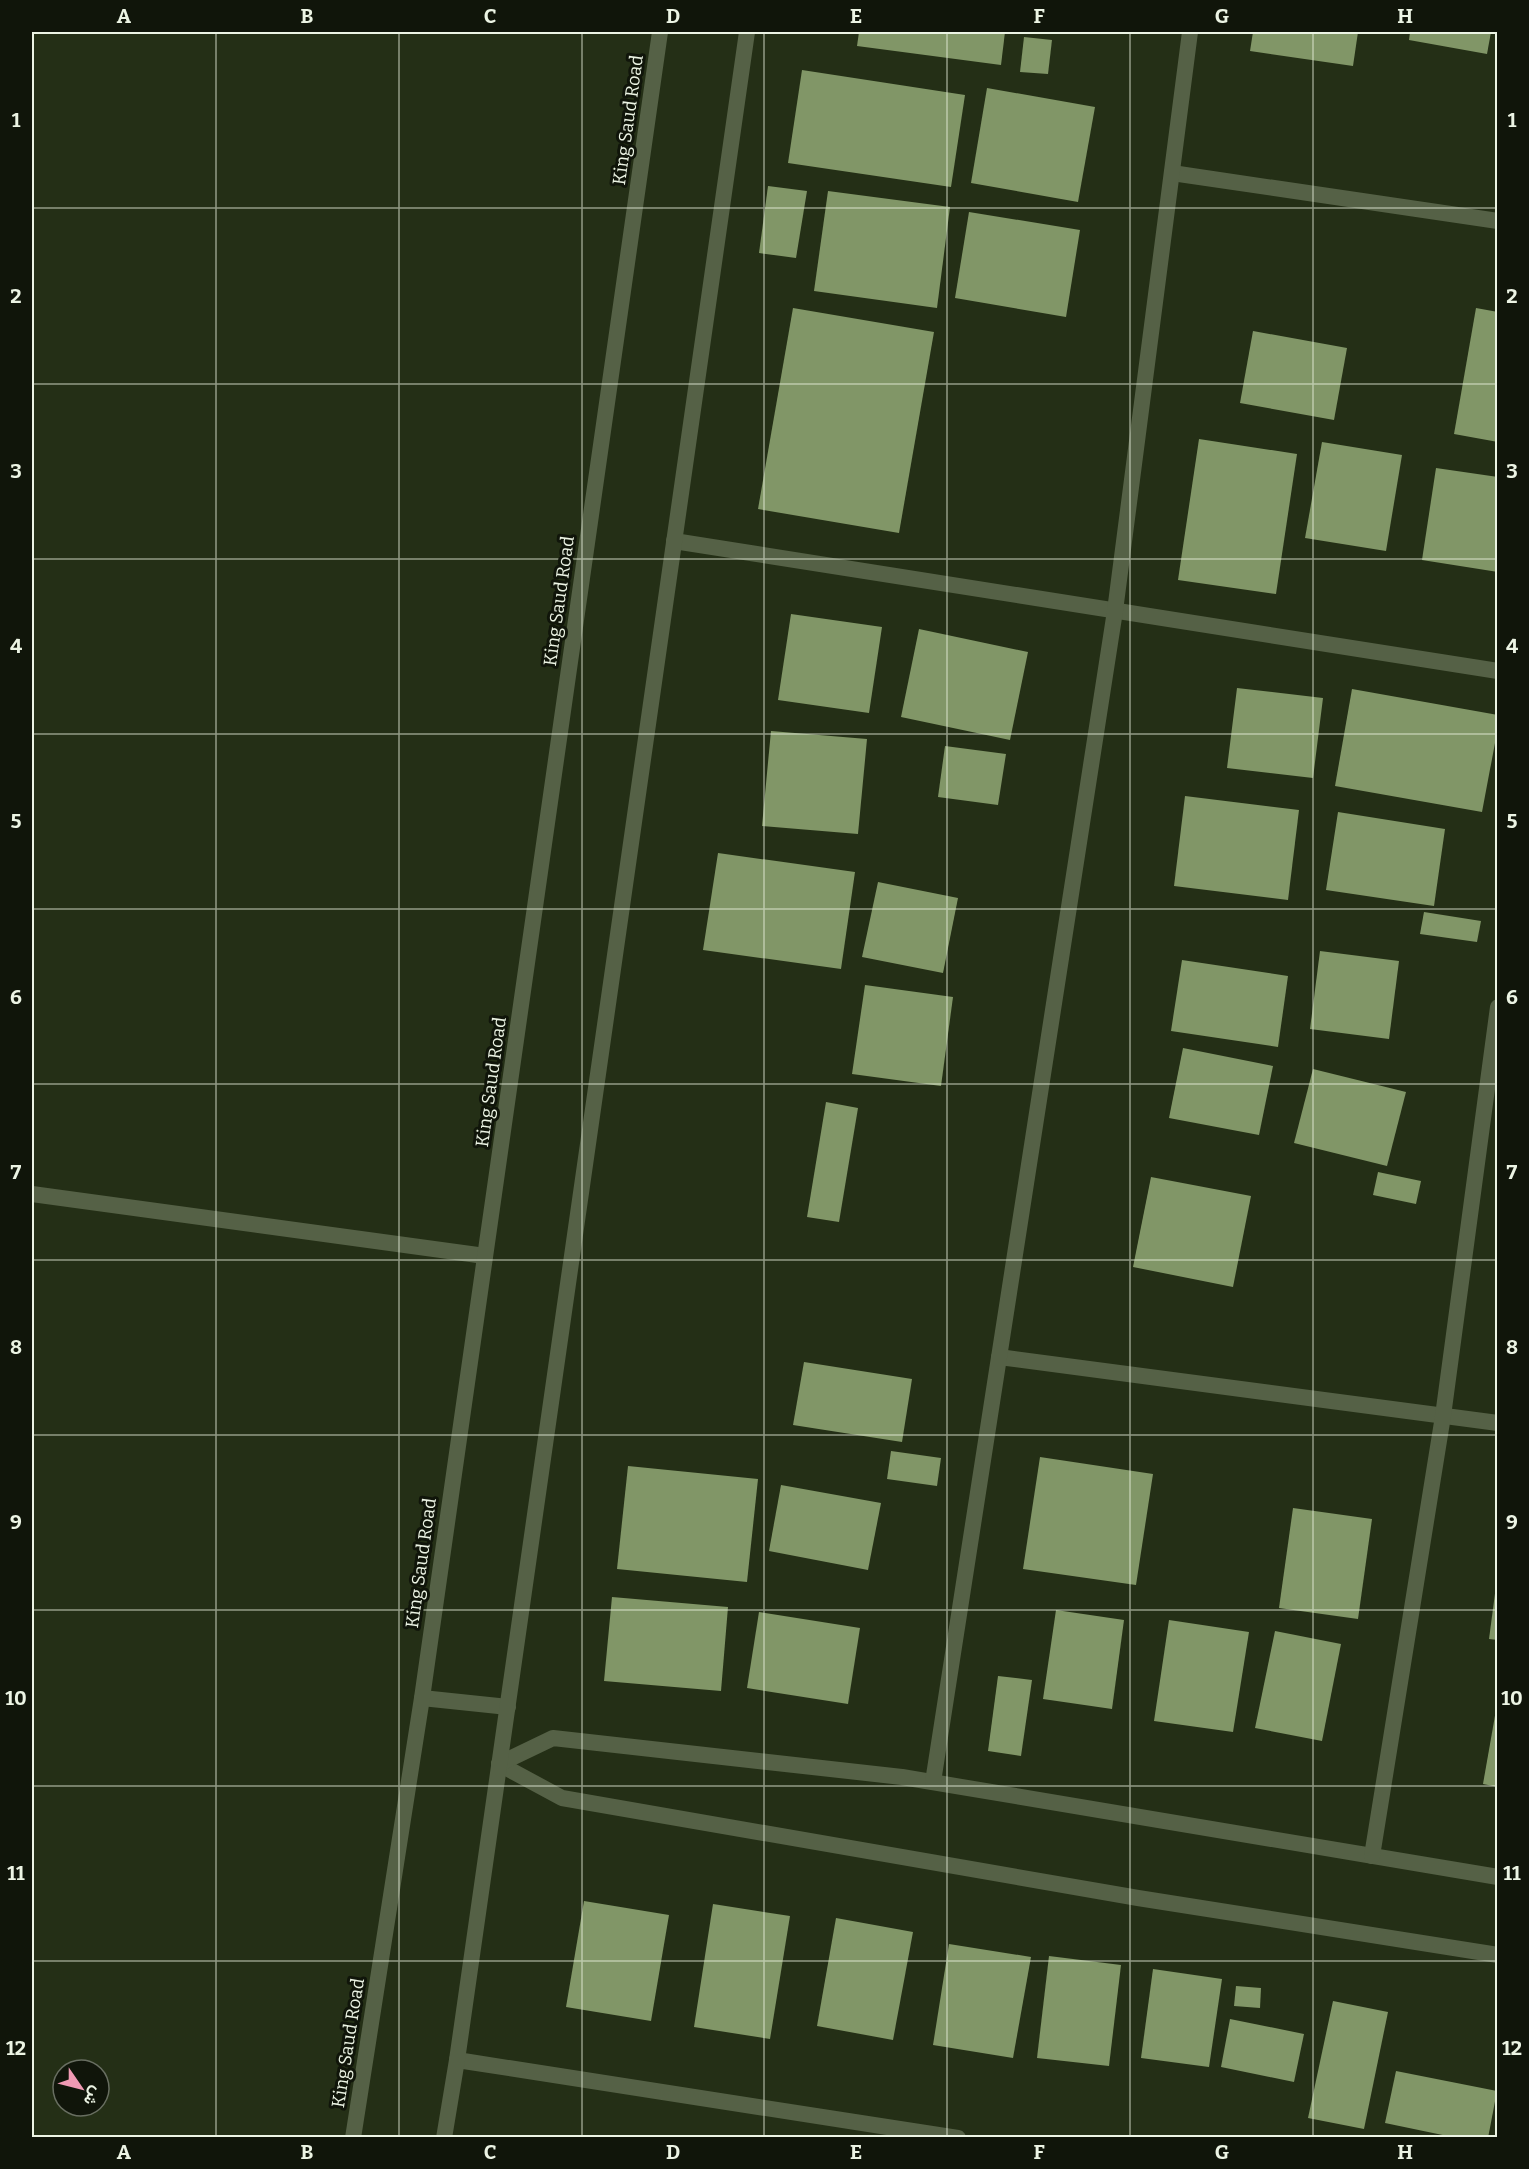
<svg xmlns="http://www.w3.org/2000/svg" width="1529" height="2169" font-family="Bitter,Vazirmatn,serif">
<style>
.building{fill:#819667}
.lines{fill:none;stroke-linecap:round;stroke-linejoin:round}
.minor{stroke:#556146;stroke-width:16}
.tertiary{stroke:#556146;stroke-width:16}
.secondary{stroke:#556146;stroke-width:16}
.grid{fill:none;stroke:#ecf4e4;stroke-width:1.5;stroke-opacity:0.55}
.labels{text-anchor:middle;stroke-width:6;stroke-linejoin:round;paint-order:stroke}
.street-label{font-size:18px;fill:#ecf4e4;stroke:#10150a}
.neatline{fill:none;stroke:#ecf4e4;stroke-width:2}
.grid-label{font-size:20px;text-anchor:middle;font-weight:bold;fill:#ecf4e4}
</style>
<rect width="100%" height="100%" fill="#242f16"/>
<g class="building">
<polygon points="859,32 1005,32 1001,65 857,46"/>
<polygon points="1253,32 1358,32 1353,66 1250,51"/>
<polygon points="1410,32 1491,32 1487,54 1409,40"/>
<polygon points="1024,37 1052,40 1048,74 1020,72"/>
<polygon points="802,70 965,95 951,187 788,163"/>
<polygon points="987,88 1095,107 1078,202 971,183"/>
<polygon points="768,186 807,191 796,258 759,253"/>
<polygon points="828,191 950,207 937,308 814,291"/>
<polygon points="969,212 1080,230 1066,317 955,298"/>
<polygon points="793,308 934,332 899,533 758,509"/>
<polygon points="1476,308 1498,312 1498,442 1454,434"/>
<polygon points="1253,331 1347,348 1334,420 1240,403"/>
<polygon points="1199,439 1297,454 1276,594 1178,580"/>
<polygon points="1322,442 1402,455 1386,551 1305,538"/>
<polygon points="1436,468 1498,477 1498,572 1422,560"/>
<polygon points="791,614 882,627 869,713 778,700"/>
<polygon points="919,629 1028,652 1010,740 901,717"/>
<polygon points="1237,688 1323,698 1313,778 1227,768"/>
<polygon points="1352,689 1498,715 1498,727 1482,812 1335,786"/>
<polygon points="771,731 867,739 858,834 762,826"/>
<polygon points="945,746 1006,754 998,805 938,797"/>
<polygon points="1185,796 1299,810 1288,900 1174,886"/>
<polygon points="1338,812 1445,829 1434,906 1326,890"/>
<polygon points="718,853 855,872 841,969 703,950"/>
<polygon points="878,882 958,898 943,973 862,957"/>
<polygon points="1424,912 1481,921 1477,942 1420,934"/>
<polygon points="1320,951 1399,961 1389,1039 1310,1029"/>
<polygon points="1182,960 1288,976 1278,1047 1171,1031"/>
<polygon points="865,985 953,997 941,1086 852,1074"/>
<polygon points="1183,1048 1273,1066 1259,1135 1169,1118"/>
<polygon points="1313,1069 1406,1092 1387,1166 1294,1143"/>
<polygon points="826,1102 858,1108 839,1222 807,1217"/>
<polygon points="1378,1172 1421,1181 1416,1204 1373,1195"/>
<polygon points="1151,1177 1251,1196 1233,1287 1133,1267"/>
<polygon points="804,1362 912,1379 902,1442 793,1425"/>
<polygon points="891,1451 941,1458 937,1486 887,1479"/>
<polygon points="1040,1457 1153,1474 1136,1585 1023,1569"/>
<polygon points="628,1466 758,1479 747,1582 617,1569"/>
<polygon points="781,1485 881,1503 868,1570 769,1551"/>
<polygon points="1293,1508 1372,1519 1358,1619 1279,1608"/>
<polygon points="1496,1586 1498,1586 1498,1640 1489,1639"/>
<polygon points="612,1597 728,1607 721,1691 604,1681"/>
<polygon points="1056,1610 1124,1620 1112,1709 1043,1699"/>
<polygon points="759,1612 860,1628 848,1704 747,1688"/>
<polygon points="1169,1620 1249,1632 1233,1732 1154,1721"/>
<polygon points="1275,1631 1341,1644 1322,1741 1255,1728"/>
<polygon points="998,1676 1032,1680 1021,1756 988,1751"/>
<polygon points="1496,1710 1498,1711 1498,1787 1483,1784"/>
<polygon points="584,1901 669,1915 651,2021 566,2007"/>
<polygon points="713,1904 790,1916 770,2039 694,2027"/>
<polygon points="836,1918 913,1932 893,2040 817,2026"/>
<polygon points="949,1944 1031,1957 1013,2058 933,2045"/>
<polygon points="1049,1956 1121,1965 1109,2066 1037,2058"/>
<polygon points="1153,1969 1222,1979 1209,2067 1141,2058"/>
<polygon points="1236,1986 1261,1988 1260,2008 1234,2006"/>
<polygon points="1333,2001 1388,2012 1364,2129 1308,2118"/>
<polygon points="1230,2019 1304,2034 1294,2082 1221,2067"/>
<polygon points="1396,2071 1497,2091 1488,2138 1457,2138 1385,2123"/>
</g>
<g class="lines">
<g class="minor">
<polyline points="1172,173 1498,221"/>
<polyline points="674,541 1498,671"/>
<polyline points="999,1357 1498,1423"/>
<polyline points="499,1764 562,1798 1138,1898 1498,1955"/>
<polyline points="499,1764 553,1738 902,1777 1498,1877"/>
<polyline points="933,1782 1115,611 1190,32"/>
<polyline points="1372,1856 1443,1416 1498,1007"/>
<polyline points="457,2060 958,2138"/>
</g>
<polyline class="tertiary" points="32,1194 485,1256"/>
<g class="secondary">
<polyline points="422,1698 508,1707"/>
<polyline points="353,2138 422,1698 660,32"/>
<polyline points="444,2138 457,2060 747,32"/>
</g>
</g>
<path class="grid" d="M216,32V2138M399,32V2138M582,32V2138M764,32V2138M947,32V2138M1130,32V2138M1313,32V2138M32,208H1498M32,384H1498M32,559H1498M32,734H1498M32,909H1498M32,1084H1498M32,1260H1498M32,1435H1498M32,1610H1498M32,1786H1498M32,1961H1498"/>
<g class="labels">
<g class="street-label">
<text transform="translate(628 120) rotate(-82)" y="6">King Saud Road</text>
<text transform="translate(559 601) rotate(-82)" y="6">King Saud Road</text>
<text transform="translate(491 1082) rotate(-82)" y="6">King Saud Road</text>
<text transform="translate(421 1563) rotate(-82)" y="6">King Saud Road</text>
<text transform="translate(348 2043) rotate(-81)" y="6">King Saud Road</text>
</g>
</g>
<rect width="1529" height="2169" fill="none" stroke="#10150a" stroke-width="66"/>
<g transform="translate(81 2088) rotate(125)"><circle r="28" fill="#10150a" stroke="#686e61" stroke-width="1.5"/>
<path d="M0-4.5L10 22L0 15L-10 22Z" fill="#f09ab4"/>
<text y="-9" font-size="16" font-weight="bold" text-anchor="middle" fill="#ecf4e4">ش</text>
</g>
<rect x="33" y="33" width="1463" height="2103" class="neatline"/>
<g class="grid-label">
<text x="124" y="23">A</text>
<text x="307" y="23">B</text>
<text x="490" y="23">C</text>
<text x="673" y="23">D</text>
<text x="856" y="23">E</text>
<text x="1039" y="23">F</text>
<text x="1222" y="23">G</text>
<text x="1405" y="23">H</text>
<text x="16" y="127">1</text>
<text x="1512" y="127">1</text>
<text x="16" y="303">2</text>
<text x="1512" y="303">2</text>
<text x="16" y="478">3</text>
<text x="1512" y="478">3</text>
<text x="16" y="653">4</text>
<text x="1512" y="653">4</text>
<text x="16" y="828">5</text>
<text x="1512" y="828">5</text>
<text x="16" y="1004">6</text>
<text x="1512" y="1004">6</text>
<text x="16" y="1179">7</text>
<text x="1512" y="1179">7</text>
<text x="16" y="1354">8</text>
<text x="1512" y="1354">8</text>
<text x="16" y="1529">9</text>
<text x="1512" y="1529">9</text>
<text x="16" y="1705">10</text>
<text x="1512" y="1705">10</text>
<text x="16" y="1880">11</text>
<text x="1512" y="1880">11</text>
<text x="16" y="2055">12</text>
<text x="1512" y="2055">12</text>
<text x="124" y="2159">A</text>
<text x="307" y="2159">B</text>
<text x="490" y="2159">C</text>
<text x="673" y="2159">D</text>
<text x="856" y="2159">E</text>
<text x="1039" y="2159">F</text>
<text x="1222" y="2159">G</text>
<text x="1405" y="2159">H</text>
</g>
</svg>
